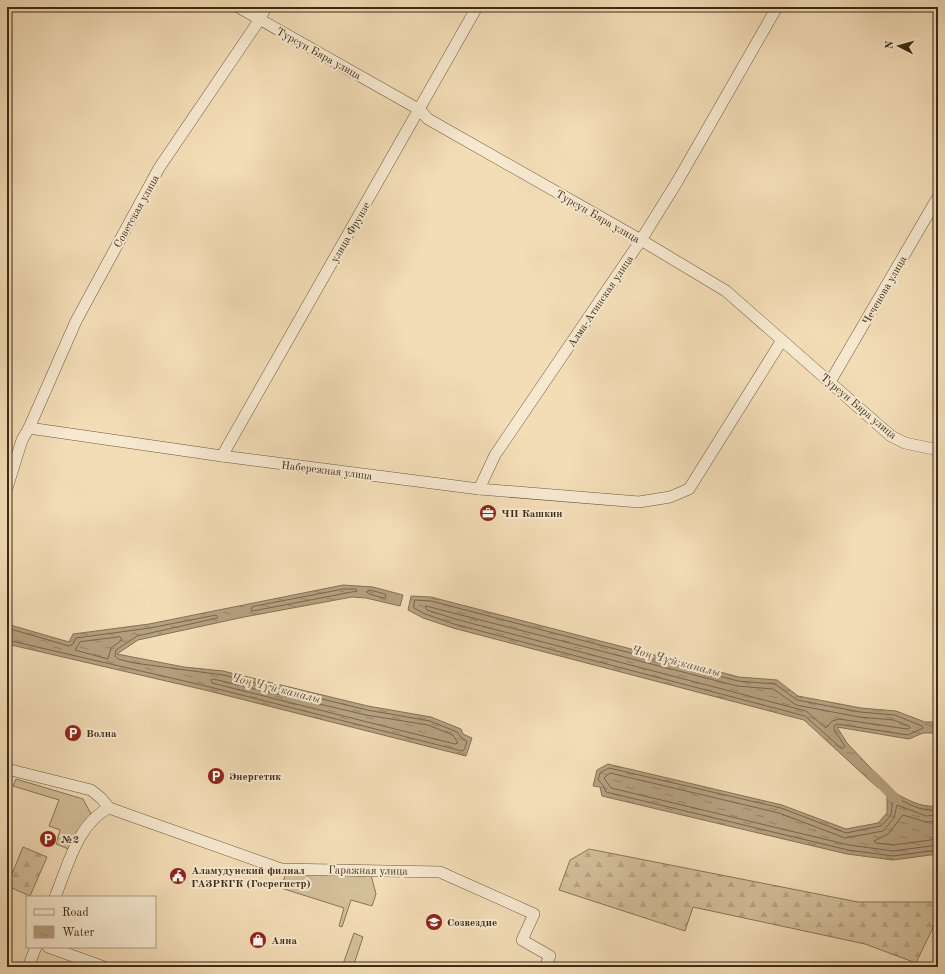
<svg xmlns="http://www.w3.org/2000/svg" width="945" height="974" font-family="'Old Standard TT',serif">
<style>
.grass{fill:#d4bf9b;stroke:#887558}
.forest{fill:url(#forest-firs);stroke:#887558}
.water{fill:url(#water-ripples);stroke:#857155}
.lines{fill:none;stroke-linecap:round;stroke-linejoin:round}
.shore{stroke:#78664a;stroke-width:1}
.canal{stroke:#b5a080;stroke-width:10}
.minor-casing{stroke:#6a583d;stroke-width:12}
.minor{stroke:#f7e9d0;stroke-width:11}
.labels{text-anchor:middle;stroke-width:4;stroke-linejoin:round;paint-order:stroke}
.street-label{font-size:11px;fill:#3c2b14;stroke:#f7e9d0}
.poi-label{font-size:11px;font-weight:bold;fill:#3c2b14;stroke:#f7e9d0;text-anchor:start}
.water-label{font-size:12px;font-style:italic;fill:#604e34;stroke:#f7e9d0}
</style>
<defs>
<pattern id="forest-firs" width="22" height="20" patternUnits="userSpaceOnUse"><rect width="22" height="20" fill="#d4bf9b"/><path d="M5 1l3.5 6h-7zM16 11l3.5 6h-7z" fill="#b7a485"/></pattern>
<pattern id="water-ripples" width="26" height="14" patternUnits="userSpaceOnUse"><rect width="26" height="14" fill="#b5a080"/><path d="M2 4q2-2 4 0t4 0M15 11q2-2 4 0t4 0" fill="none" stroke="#948368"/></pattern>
</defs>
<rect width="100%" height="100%" fill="#f3ddb7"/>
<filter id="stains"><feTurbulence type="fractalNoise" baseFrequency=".005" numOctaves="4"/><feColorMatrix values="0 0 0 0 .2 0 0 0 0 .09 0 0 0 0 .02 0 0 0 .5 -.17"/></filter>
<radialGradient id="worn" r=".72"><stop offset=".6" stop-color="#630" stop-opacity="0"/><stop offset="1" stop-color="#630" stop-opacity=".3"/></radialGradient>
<g class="grass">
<polygon points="16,779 83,799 91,814 78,830 71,850 56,844 60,830 49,826 59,800 13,786"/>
<polygon points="286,873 371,875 376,894 372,906 351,900 342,927 339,926 344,908 281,888"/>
<polygon points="354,933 363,937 353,967 342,967"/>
</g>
<g class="forest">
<polygon points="23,847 47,857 30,896 7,886"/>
<polygon points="589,849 858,902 938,902 938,917 916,963 865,944 693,907 685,931 559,890 570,860"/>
</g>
<g class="water">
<polygon points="343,585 373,587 403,595 400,606 366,598 352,597 244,617 138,640 117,654 184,667 223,671 368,706 431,717 461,729 463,734 472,738 466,756 209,691 7,644 7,624 69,642 73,634 149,624"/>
<polygon points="411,596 431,597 739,677 777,680 798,696 861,708 896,711 925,722 938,722 938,733 923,733 909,739 837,727 847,743 884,782 878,788 804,720 453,628 423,618 408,610"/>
<path d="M608,764L782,805L846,829L878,823L887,813V794L890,790C906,799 920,808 938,806V854L893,860L847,854L602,796L600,787L593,786L597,770Z"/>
</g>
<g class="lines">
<g class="shore">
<polygon points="344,589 356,589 357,591 253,611 251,610 252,607"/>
<polygon points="370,590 385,594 386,597 384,598 369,594 367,592"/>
<polygon points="415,600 431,601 738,681 775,684 797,700 860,712 895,715 922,726 923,728 908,735 837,724 834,726 834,730 845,746 842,749 805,716 454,624 425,614 414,608"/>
<polygon points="426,606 737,686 773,689 796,705 859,717 894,720 909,726 910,728 907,729 839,719 832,721 826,728 806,711 455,619 427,610"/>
<polyline points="7,628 69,646 73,644 76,638 150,628 216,615 218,617 217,618 137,636 116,650 115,656 118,659 134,663 223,675 367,710 430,721 457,732 460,736 467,742 464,750 462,751 210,687 7,640"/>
<polygon points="120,637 122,640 111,648 108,659 75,650 80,642"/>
<polygon points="213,679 366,715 428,725 453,735 458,743 455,744 212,683 211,680"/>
<path d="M938,810C918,812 910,803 893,797L891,815L881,826L846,833L781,808L609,768L600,773L598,780L603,785L606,792L848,850L893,856L938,850"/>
<polyline points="938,815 926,816 897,805 894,818 883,831 845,838 779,813 610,773 604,778 611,788 849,845 893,851 938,845"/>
<polyline points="938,821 926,822 903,815 888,834 874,841 876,843 893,845 938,839"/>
</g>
<polyline class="canal" points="872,775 897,800"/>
<g class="minor-casing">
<g id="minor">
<polyline points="238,7 420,110 428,119 641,240 726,291 891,436 905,443 938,450"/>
<polyline points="830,382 938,197"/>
<polyline points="29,428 76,321 159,168 260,19 266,7"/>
<polyline points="222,456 477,7"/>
<polyline points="7,488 22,440 29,428 222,456 479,489 639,502 670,497 689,489 782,340"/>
<polyline points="479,489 495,455 641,240 677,182 777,7"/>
<path d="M7,769L91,790L101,798L109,808C77,824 68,866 55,897"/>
<polyline points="109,808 281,869 440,872 534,914 522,940 550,956 545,967"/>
<polyline points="48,947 104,967"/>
<polyline points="28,967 36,947"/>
</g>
</g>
<use href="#minor" class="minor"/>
</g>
<defs>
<g id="office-disc" transform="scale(0.9)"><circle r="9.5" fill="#8f2418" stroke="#f7e9d0"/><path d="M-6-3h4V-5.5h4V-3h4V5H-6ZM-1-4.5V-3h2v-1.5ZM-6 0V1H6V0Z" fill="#fff"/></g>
<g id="parking-disc" transform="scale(0.9)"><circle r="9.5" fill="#8f2418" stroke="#f7e9d0"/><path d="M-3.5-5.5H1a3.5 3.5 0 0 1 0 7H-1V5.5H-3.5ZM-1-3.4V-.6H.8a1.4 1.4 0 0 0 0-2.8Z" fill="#fff"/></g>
<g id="civic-disc" transform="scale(0.9)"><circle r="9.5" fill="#8f2418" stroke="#f7e9d0"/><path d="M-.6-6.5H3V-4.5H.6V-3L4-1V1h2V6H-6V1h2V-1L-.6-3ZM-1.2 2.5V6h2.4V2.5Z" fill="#fff"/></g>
<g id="school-disc" transform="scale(0.9)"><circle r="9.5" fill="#8f2418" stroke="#f7e9d0"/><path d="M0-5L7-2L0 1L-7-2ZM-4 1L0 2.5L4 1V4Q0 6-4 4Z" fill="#fff"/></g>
<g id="shop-disc" transform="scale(0.9)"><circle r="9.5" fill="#8f2418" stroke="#f7e9d0"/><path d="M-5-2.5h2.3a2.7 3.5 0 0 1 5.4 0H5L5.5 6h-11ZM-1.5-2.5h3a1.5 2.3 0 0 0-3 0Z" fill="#fff"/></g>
</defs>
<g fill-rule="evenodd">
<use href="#office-disc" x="488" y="513"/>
<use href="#parking-disc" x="73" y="733"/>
<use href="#parking-disc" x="216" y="776"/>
<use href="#parking-disc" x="48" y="839"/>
<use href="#civic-disc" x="178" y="876"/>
<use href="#school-disc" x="434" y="922"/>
<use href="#shop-disc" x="258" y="940"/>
</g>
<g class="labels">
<g class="street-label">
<text transform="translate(319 53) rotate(29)" y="4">Турсун Бяра улица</text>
<text transform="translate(136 211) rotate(-61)" y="4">Советская улица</text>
<text transform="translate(598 216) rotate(30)" y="4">Турсун Бяра улица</text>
<text transform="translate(350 232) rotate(-60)" y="4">улица Фрунзе</text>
<text transform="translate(884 290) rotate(-60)" y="4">Чеченова улица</text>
<text transform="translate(600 301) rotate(-56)" y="4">Алма-Атинская улица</text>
<text transform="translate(859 406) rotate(40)" y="4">Турсун Бяра улица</text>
<text transform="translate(327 470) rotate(7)" y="4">Набережная улица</text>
<text transform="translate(368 870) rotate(1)" y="4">Гаражная улица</text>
</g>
<g class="poi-label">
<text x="501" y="517">ЧП Кашкин</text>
<text x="86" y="737">Волна</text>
<text x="229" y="780">Энергетик</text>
<text x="61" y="843">№2</text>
<text x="191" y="874">Аламудунский филиал<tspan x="191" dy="13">ГАЗРКГК (Госрегистр)</tspan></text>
<text x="447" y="926">Созвездие</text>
<text x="271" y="944">Аяна</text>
</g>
<g class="water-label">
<text transform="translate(676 661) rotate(15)" y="4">Чоң Чүй каналы</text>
<text transform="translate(276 688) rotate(14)" y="4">Чоң Чүй каналы</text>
</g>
</g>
<rect width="945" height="974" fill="none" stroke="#f3ddb7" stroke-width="24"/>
<rect x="8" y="8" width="929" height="958" fill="none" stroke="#3c2b14" stroke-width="2"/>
<rect x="12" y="12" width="921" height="950" fill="none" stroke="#3c2b14"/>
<rect x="26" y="896" width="130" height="52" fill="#f7e9d0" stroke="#ac9d85"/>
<rect x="34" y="909" width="20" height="6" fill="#f7e9d0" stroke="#ac9d85"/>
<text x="62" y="916" font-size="12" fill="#3c2b14">Road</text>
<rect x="34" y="926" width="20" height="12" fill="url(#water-ripples)" stroke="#ac9d85"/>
<text x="62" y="936" font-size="12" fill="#3c2b14">Water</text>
<g transform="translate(899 46) rotate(276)" stroke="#f7e9d0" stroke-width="3" paint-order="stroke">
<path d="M0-3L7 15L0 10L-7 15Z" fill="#3c2b14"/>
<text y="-6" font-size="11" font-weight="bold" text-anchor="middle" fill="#3c2b14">N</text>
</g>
<rect width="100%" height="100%" filter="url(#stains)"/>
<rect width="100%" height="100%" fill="url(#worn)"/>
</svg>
